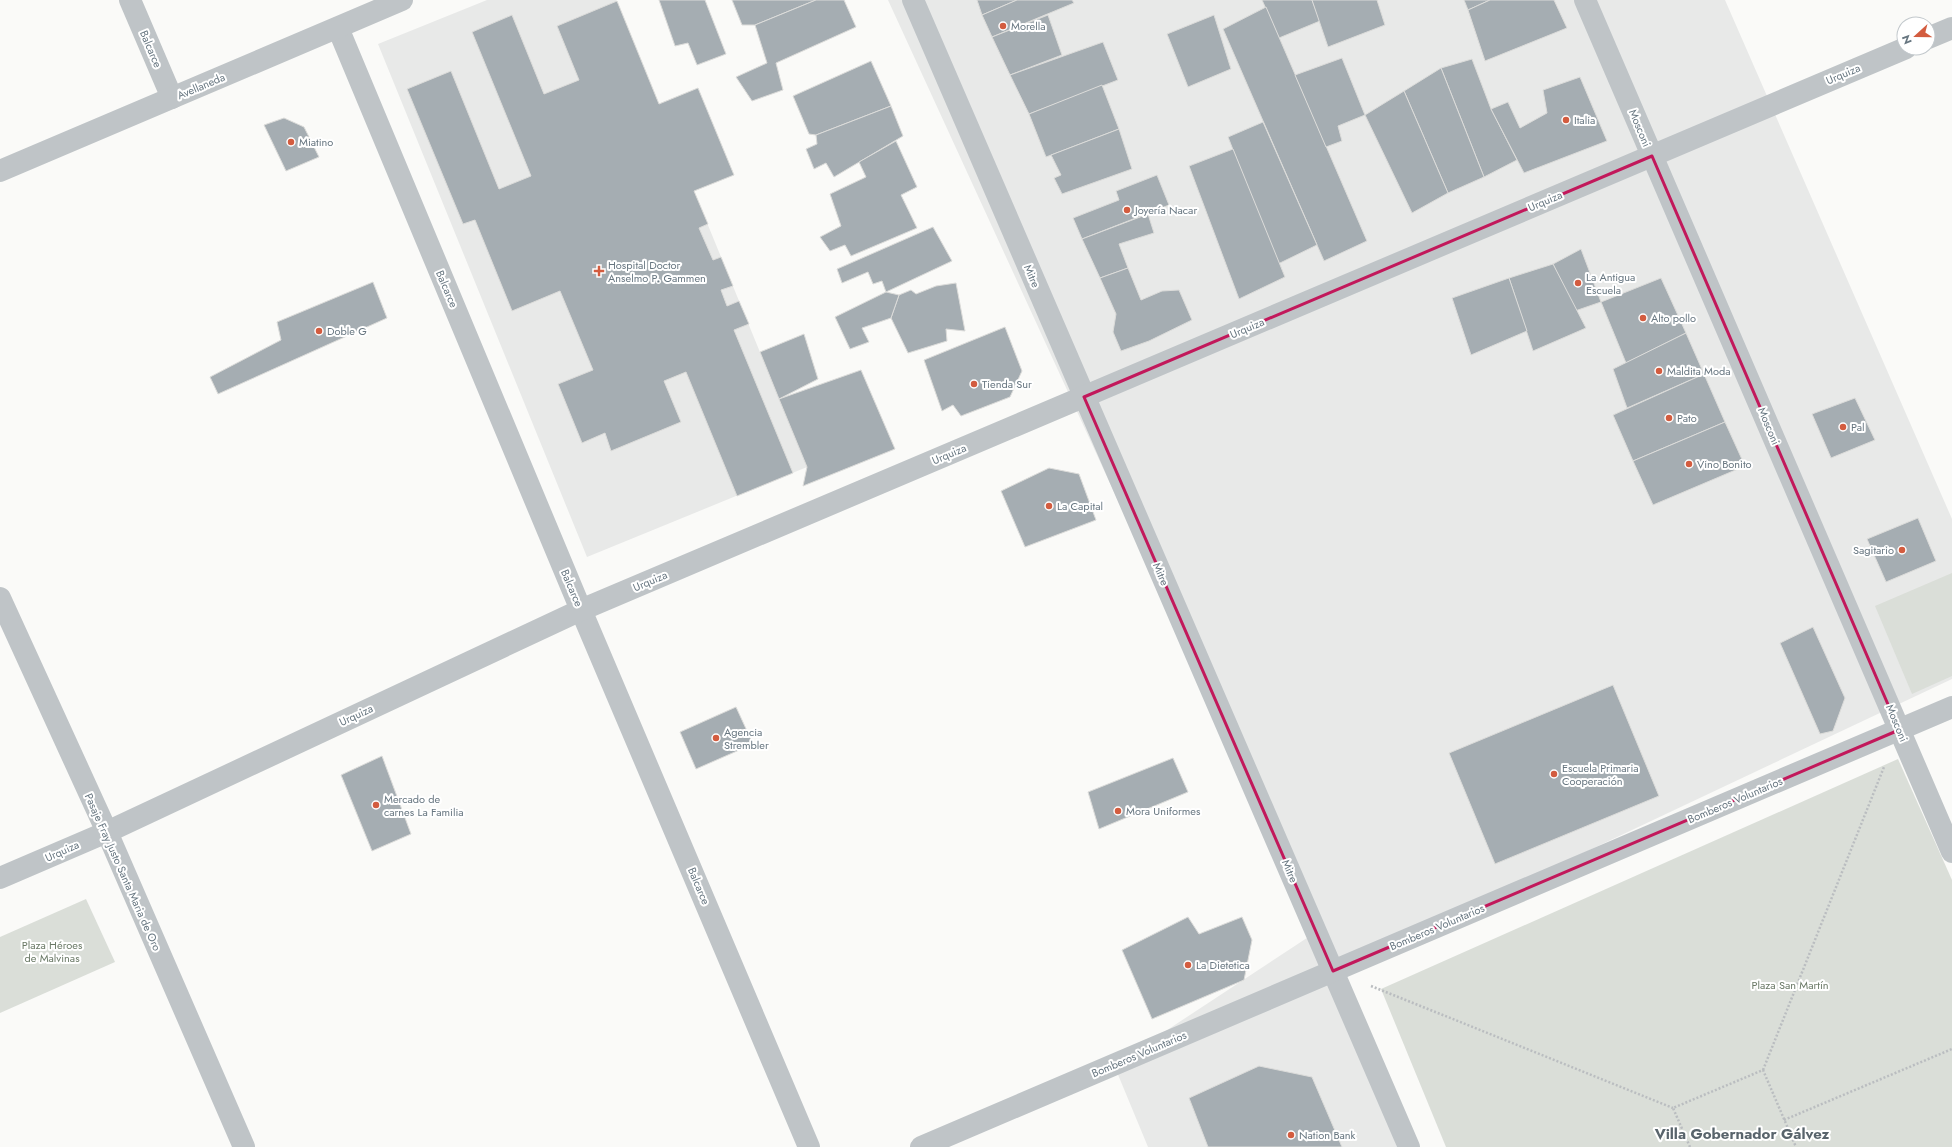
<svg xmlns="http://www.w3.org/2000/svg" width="1952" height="1147" font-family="Jost,sans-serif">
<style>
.built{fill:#e8e9e8}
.green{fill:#daded8}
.building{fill:#a5adb2;stroke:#dcdcda}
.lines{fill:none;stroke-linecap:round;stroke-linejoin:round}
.path{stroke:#babdc0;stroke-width:2.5;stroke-dasharray:2 2;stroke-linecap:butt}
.minor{stroke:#bfc4c7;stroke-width:22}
.marked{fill:none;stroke:#c2185b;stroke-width:3;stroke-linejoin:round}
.poi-dot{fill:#d35c3f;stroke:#fff;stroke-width:1.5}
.labels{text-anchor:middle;stroke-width:4;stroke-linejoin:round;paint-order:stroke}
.poi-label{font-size:11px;fill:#677680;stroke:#fff;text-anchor:start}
.street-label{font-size:11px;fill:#677680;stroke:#fff}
.park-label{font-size:11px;fill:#6a7966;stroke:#fff}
.district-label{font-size:15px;font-weight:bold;fill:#59646c;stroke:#fff}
</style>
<rect width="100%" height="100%" fill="#fafaf8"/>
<g class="built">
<polygon points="487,0 616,0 658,104 698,88 734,175 694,191 807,467 587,557 378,44"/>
<polygon points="888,0 1725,0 1952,519 1952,679 1333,971 1397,1147 1148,1147 1114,1065 1316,932"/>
</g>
<g class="green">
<polygon points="1952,573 1952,676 1912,694 1875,606"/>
<polygon points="1898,759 1952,880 1952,1147 1446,1147 1381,989"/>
<polygon points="86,899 115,962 0,1013 0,937"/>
</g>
<g class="building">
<polygon points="659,0 705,0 726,54 697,65 688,43 675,46"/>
<polygon points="732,0 816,0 755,25 742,25"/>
<polygon points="816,0 844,0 856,27 776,63 783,90 752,101 736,77 767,63 755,25"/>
<polygon points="977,0 1017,0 982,15"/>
<polygon points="1017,0 1072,0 1074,3 992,37 982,15"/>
<polygon points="1262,0 1312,0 1320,21 1279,38"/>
<polygon points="1312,0 1377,0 1385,25 1328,47"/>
<polygon points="1464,0 1490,0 1468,10"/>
<polygon points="1490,0 1554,0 1567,28 1485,61 1468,10"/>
<polygon points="617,1 659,104 698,88 734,175 694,191 708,224 699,228 713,260 721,257 733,286 721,290 727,306 739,301 749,324 734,330 793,473 737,496 686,372 664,381 681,422 611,451 605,433 582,443 558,384 593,370 560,291 512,311 475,220 463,224 407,89 451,71 499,189 531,176 472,32 512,15 544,94 579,80 557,26"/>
<polygon points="1266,7 1367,241 1324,261 1223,29"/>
<polygon points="1048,15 1062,55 1010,75 992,37"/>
<polygon points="1214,15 1231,69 1188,87 1167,34"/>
<polygon points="1103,42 1118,80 1029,114 1010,75"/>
<polygon points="1342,58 1365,115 1338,126 1342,141 1326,147 1295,75"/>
<polygon points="1472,59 1491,109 1517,160 1484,177 1441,68"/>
<polygon points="871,61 891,106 816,135 809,134 793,96"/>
<polygon points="1441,68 1484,177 1448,193 1404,91"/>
<polygon points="1580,77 1607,141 1524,173 1491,109 1508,102 1520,128 1547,113 1543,90"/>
<polygon points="1102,85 1119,129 1046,157 1029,114"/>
<polygon points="1404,91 1448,193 1412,213 1365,115"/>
<polygon points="891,106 903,136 834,177 826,163 814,169 806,149 817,144 816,135"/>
<polygon points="284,118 304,127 319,157 286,171 264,125"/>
<polygon points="1263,122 1317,245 1278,264 1228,137"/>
<polygon points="1119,129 1132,169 1062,194 1054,178 1061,175 1051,155"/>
<polygon points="896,141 917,187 901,195 917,228 851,256 845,245 830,251 820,237 841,226 830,194 866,177 859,162"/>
<polygon points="1233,149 1285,277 1239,299 1189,166"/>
<polygon points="1157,175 1169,205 1082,239 1073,218 1119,200 1116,191"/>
<polygon points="1148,214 1154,233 1119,244 1128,268 1100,278 1082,239"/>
<polygon points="933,227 952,261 886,292 882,281 873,284 868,272 842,283 837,269"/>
<polygon points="1581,249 1601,302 1575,311 1553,264"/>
<polygon points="1553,264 1586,328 1533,351 1509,278"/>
<polygon points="1128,268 1141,300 1162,291 1179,290 1192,320 1149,341 1121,351 1113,332 1116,314 1100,278"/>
<polygon points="1509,278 1527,331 1471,355 1452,298"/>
<polygon points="1661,278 1686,333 1626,363 1601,302"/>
<polygon points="373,282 387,318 218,394 210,377 281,340 277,322"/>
<polygon points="956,283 965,331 946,329 947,341 908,353 891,318 899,295 911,290 916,294 936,286"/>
<polygon points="886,292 899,295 891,318 862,328 869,342 850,349 835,317"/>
<polygon points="1005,327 1022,371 1010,397 961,416 953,405 942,411 924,360"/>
<polygon points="1686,333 1704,374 1627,408 1613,369"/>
<polygon points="804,334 818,379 779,399 760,352"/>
<polygon points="861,370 895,449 803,486 807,467 779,399"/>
<polygon points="1704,374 1725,422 1633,461 1613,415"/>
<polygon points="1855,398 1875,440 1831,458 1812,414"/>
<polygon points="1725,422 1745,466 1653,505 1633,461"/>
<polygon points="1049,468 1079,474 1096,520 1025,547 1001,491"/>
<polygon points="1918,518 1936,561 1886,582 1867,539"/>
<polygon points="1813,627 1845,698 1833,731 1820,734 1780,643"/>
<polygon points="1613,685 1659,796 1495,864 1449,753"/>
<polygon points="736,707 753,744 696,769 680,732"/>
<polygon points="382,756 411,834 372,851 341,775"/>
<polygon points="1173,758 1188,792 1099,829 1088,792"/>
<polygon points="1188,917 1199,934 1242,917 1252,940 1244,980 1152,1019 1122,950"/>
<polygon points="1259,1066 1312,1077 1342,1147 1208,1147 1189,1098"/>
</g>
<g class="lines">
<g class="path">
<polyline points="1371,986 1673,1108"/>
<polyline points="1763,1070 1884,767"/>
<polyline points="1784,1120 1952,1049"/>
<polyline points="1690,1147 1673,1108 1763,1070 1796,1147"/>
</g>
<g class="minor">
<polyline points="130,0 172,98"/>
<polyline points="913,0 1409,1147"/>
<polyline points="1585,0 1952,852"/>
<polyline points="338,28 581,610 809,1147"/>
<polyline points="1928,38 1952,28"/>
<polyline points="0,171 402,0"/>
<polyline points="0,598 107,832 244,1147"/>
<polyline points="0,878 107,832 581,610 1906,48"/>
<polyline points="921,1147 1952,707"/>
</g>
</g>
<path class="marked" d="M1652,156L1899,730L1333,971L1084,397Z"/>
<g class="poi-dot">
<circle cx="1003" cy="26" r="4"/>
<circle cx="1566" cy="120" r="4"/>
<circle cx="291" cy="142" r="4"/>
<circle cx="1127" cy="210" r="4"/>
<path d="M597 265h4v4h4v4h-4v4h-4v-4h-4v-4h4z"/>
<circle cx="1578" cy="283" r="4"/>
<circle cx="1643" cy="318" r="4"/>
<circle cx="319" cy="331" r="4"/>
<circle cx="1659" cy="371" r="4"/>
<circle cx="974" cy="384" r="4"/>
<circle cx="1669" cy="418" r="4"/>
<circle cx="1843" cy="427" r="4"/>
<circle cx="1689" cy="464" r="4"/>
<circle cx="1049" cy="506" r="4"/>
<circle cx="1902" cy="550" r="4"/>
<circle cx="716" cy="738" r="4"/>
<circle cx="1554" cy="774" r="4"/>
<circle cx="376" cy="805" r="4"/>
<circle cx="1118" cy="811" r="4"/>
<circle cx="1188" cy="965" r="4"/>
<circle cx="1291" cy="1135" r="4"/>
</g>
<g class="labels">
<g class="poi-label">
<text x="1011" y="30">Morella</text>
<text x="1574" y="124">Italia</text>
<text x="299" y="146">Miatino</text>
<text x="1135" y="214">Joyería Nacar</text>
<text x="608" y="269">Hospital Doctor<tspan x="608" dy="13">Anselmo P. Gammen</tspan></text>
<text x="1586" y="281">La Antigua<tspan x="1586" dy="13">Escuela</tspan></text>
<text x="1651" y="322">Alto pollo</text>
<text x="327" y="335">Doble G</text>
<text x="1667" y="375">Maldita Moda</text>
<text x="982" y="388">Tienda Sur</text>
<text x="1677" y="422">Pato</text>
<text x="1851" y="431">Pal</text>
<text x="1697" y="468">Vino Bonito</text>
<text x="1057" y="510">La Capital</text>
<text x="1894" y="554" text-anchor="end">Sagitario</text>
<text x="724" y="736">Agencia<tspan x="724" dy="13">Strembler</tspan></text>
<text x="1562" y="772">Escuela Primaria<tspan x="1562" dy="13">Cooperación</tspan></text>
<text x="384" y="803">Mercado de<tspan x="384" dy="13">carnes La Familia</tspan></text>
<text x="1126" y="815">Mora Uniformes</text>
<text x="1196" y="969">La Dietetica</text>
<text x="1299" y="1139">Nation Bank</text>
</g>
<g class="street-label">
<text transform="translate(151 49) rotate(67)" y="4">Balcarce</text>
<text transform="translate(1843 74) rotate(-23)" y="4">Urquiza</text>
<text transform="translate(201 86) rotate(-23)" y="4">Avellaneda</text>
<text transform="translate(1640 128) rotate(67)" y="4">Mosconi</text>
<text transform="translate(1545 201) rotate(-23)" y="4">Urquiza</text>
<text transform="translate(1032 276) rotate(67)" y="4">Mitre</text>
<text transform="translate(447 289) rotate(67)" y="4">Balcarce</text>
<text transform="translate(1247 328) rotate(-23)" y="4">Urquiza</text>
<text transform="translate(1769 426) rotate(67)" y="4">Mosconi</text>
<text transform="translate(949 454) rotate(-23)" y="4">Urquiza</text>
<text transform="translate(1161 574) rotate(67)" y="4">Mitre</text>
<text transform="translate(650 581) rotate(-23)" y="4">Urquiza</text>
<text transform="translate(572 588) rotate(67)" y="4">Balcarce</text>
<text transform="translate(356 715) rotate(-25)" y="4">Urquiza</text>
<text transform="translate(1897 723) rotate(67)" y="4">Mosconi</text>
<text transform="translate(1735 800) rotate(-23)" y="4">Bomberos Voluntarios</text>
<text transform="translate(62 851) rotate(-24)" y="4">Urquiza</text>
<text transform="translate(1290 871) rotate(67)" y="4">Mitre</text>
<text transform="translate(123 872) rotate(66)" y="4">Pasaje Fray Justo Santa Maria de Oro</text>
<text transform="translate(699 886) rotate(67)" y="4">Balcarce</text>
<text transform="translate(1437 927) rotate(-23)" y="4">Bomberos Voluntarios</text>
<text transform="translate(1139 1054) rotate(-23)" y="4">Bomberos Voluntarios</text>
</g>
<g class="park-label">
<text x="52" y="949">Plaza Héroes<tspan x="52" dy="13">de Malvinas</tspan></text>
<text x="1790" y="989">Plaza San Martín</text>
</g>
<g class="district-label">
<text x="1742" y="1139">Villa Gobernador Gálvez</text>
</g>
</g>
<g transform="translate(1916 36) rotate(249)"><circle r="19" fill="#ffffff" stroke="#c2c8cc"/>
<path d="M0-3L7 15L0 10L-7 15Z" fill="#d35c3f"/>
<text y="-6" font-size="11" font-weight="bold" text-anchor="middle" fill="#677680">N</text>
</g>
</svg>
